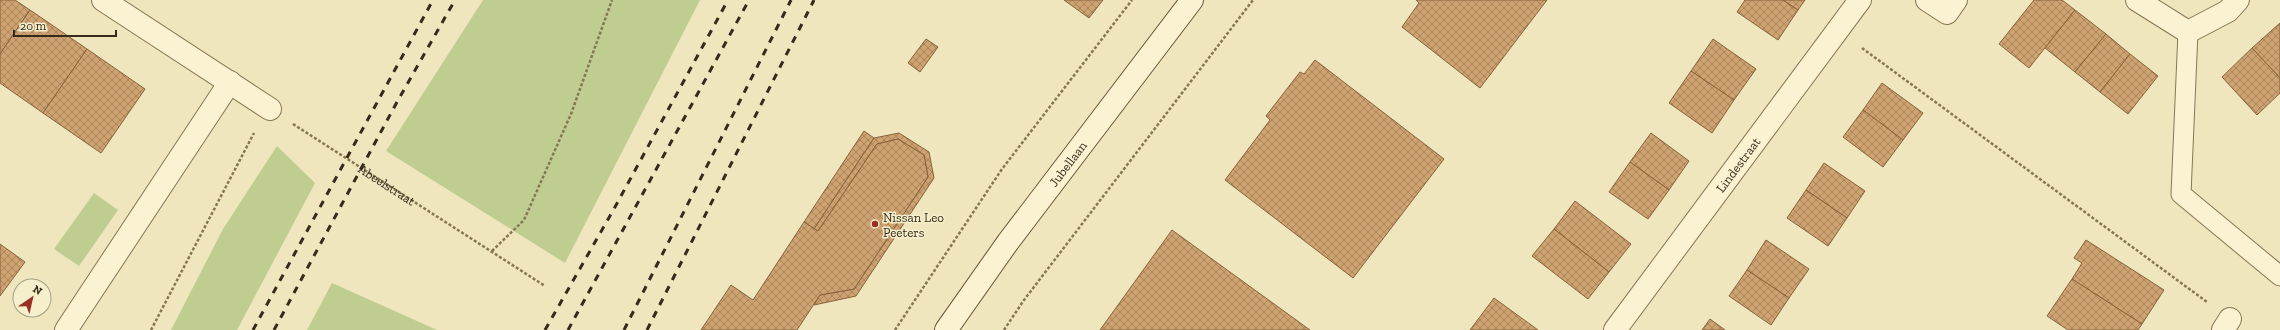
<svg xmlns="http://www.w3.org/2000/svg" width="2280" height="330" font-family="'Zilla Slab',serif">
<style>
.green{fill:#bfcd91}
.building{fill:url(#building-cross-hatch);stroke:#87623b}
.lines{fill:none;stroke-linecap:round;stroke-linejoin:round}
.lane-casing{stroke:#877655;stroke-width:21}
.street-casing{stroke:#877655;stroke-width:24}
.secondary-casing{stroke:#695639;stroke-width:24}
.path{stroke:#877655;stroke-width:2.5;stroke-dasharray:3 2;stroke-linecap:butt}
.lane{stroke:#faf2d0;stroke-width:19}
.street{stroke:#faf2d0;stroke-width:22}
.secondary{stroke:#faf2d0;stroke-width:22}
.rail{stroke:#362b1b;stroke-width:3;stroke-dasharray:7 7;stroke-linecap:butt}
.poi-dot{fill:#983023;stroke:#f6efcc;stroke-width:1.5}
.labels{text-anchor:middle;stroke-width:3;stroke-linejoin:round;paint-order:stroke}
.street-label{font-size:13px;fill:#362b1b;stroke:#f6efcc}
.poi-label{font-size:13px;fill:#362b1b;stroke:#f6efcc;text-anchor:start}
</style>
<defs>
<pattern id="building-cross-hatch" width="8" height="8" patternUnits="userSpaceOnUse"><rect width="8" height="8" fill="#cfa371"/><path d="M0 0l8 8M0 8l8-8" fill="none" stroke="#a9855c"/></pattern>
</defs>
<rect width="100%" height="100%" fill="#efe6bd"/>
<g class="green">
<polygon points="483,0 700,0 565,263 386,151"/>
<polygon points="277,146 315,183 237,330 171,330 223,229"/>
<polygon points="94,193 118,210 79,266 54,249"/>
<polygon points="332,283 437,330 307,330"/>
</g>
<g class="building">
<polygon points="0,0 15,0 30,10 0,54"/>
<polygon points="1064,0 1103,0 1089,18"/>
<polygon points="1416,0 1547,0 1480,88 1402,27 1419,3"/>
<polygon points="1745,0 1783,0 1798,10 1778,40 1737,12"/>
<polygon points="1783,0 1805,0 1798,10"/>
<polygon points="2034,0 2062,0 2075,10 2029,68 1999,44"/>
<polygon points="30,10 87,49 43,113 0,83 0,54"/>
<polygon points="2075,10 2106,34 2075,72 2045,48"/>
<polygon points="2280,23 2280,78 2252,48"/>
<polygon points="2106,34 2130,54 2100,92 2075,72"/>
<polygon points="926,39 938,47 920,72 908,63"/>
<polygon points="1713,39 1756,69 1734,100 1691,71"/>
<polygon points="2252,48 2280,78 2280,93 2257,115 2222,77"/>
<polygon points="87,49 145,89 101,153 43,113"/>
<polygon points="2130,54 2158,76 2128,114 2100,92"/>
<polygon points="1315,60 1444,159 1353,278 1225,180 1270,120 1266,116 1300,72 1304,74"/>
<polygon points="1691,71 1734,100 1712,133 1669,103"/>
<polygon points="1882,83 1923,113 1903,140 1863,110"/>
<polygon points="1863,110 1903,140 1883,167 1843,137"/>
<polygon points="864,131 874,138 814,229 804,222"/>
<polygon points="899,133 929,152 934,178 856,296 814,305 820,295 854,289 928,177 924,155 898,139 877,144 818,231 814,229 874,138"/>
<polygon points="1651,133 1689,161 1669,190 1630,162"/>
<polygon points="898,139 924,155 928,177 854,289 820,295 797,330 701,330 731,285 753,300 804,222 818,231 877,144"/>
<polygon points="1630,162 1669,190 1648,219 1609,192"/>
<polygon points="1824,163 1865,191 1847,218 1806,190"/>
<polygon points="1806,190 1847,218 1828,246 1787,218"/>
<polygon points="1575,201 1631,244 1609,272 1554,229"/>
<polygon points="1554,229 1609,272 1588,299 1532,256"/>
<polygon points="1172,230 1310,330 1100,330"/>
<polygon points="1766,240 1809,269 1789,298 1747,270"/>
<polygon points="2086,240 2164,290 2142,324 2072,279 2082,263 2074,258"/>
<polygon points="0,244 25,262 0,296"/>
<polygon points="1747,270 1789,298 1771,325 1729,296"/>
<polygon points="2072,279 2142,324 2138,330 2068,330 2047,316"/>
<polygon points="1494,298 1538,330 1470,330"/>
<polygon points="1710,319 1725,330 1702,330"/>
</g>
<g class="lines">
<g class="lane-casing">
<polyline id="lane" points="2188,32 2181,194 2280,276"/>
</g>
<g class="street-casing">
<g id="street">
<polyline points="103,0 270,109"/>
<polyline points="1927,0 1947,13 1956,0"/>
<polyline points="2137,0 2188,32 2228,11 2238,0"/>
<polyline points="66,330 230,82"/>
<path id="s2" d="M1615,330L1860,0"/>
<polyline points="2223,330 2230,319"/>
</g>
</g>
<g class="secondary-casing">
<g id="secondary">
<path id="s3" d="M946,330L1008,242L1192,0"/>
</g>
</g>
<g class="path">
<polyline points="1862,48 2207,302"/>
<path id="s1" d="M293,124L545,286"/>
<polyline points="492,251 524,220 571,114 612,0"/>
<polyline points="151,330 254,133"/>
<polyline points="895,330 1002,169 1132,0"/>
<polyline points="1004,330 1024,300 1253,0"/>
</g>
<use href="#lane" class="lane"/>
<use href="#street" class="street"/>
<use href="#secondary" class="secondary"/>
<g class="rail">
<polyline points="253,330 433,0"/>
<polyline points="274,330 397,102 455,0"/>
<polyline points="545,330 615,207 728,0"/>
<polyline points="568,330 749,0"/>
<polyline points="624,330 791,0"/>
<polyline points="647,330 814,0"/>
</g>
</g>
<circle class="poi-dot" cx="875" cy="224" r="4"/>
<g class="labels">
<g class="street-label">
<text dy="5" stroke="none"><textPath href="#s3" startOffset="206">Jubellaan</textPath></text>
<text dy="5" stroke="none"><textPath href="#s2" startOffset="206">Lindestraat</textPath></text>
<text dy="5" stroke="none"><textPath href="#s1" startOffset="112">Abeelstraat</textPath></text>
</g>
<g class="poi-label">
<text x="883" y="222">Nissan Leo<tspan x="883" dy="15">Peeters</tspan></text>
</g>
</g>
<g transform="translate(32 298) rotate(34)"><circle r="19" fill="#f6efcc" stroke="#a9a185"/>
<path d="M0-3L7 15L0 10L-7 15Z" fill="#983023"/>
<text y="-6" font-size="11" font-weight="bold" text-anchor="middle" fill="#362b1b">N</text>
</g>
<path d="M14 30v6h102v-6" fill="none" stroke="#362b1b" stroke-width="2"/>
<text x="20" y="30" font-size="12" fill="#362b1b" stroke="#f6efcc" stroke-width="3" paint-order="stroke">20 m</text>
</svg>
